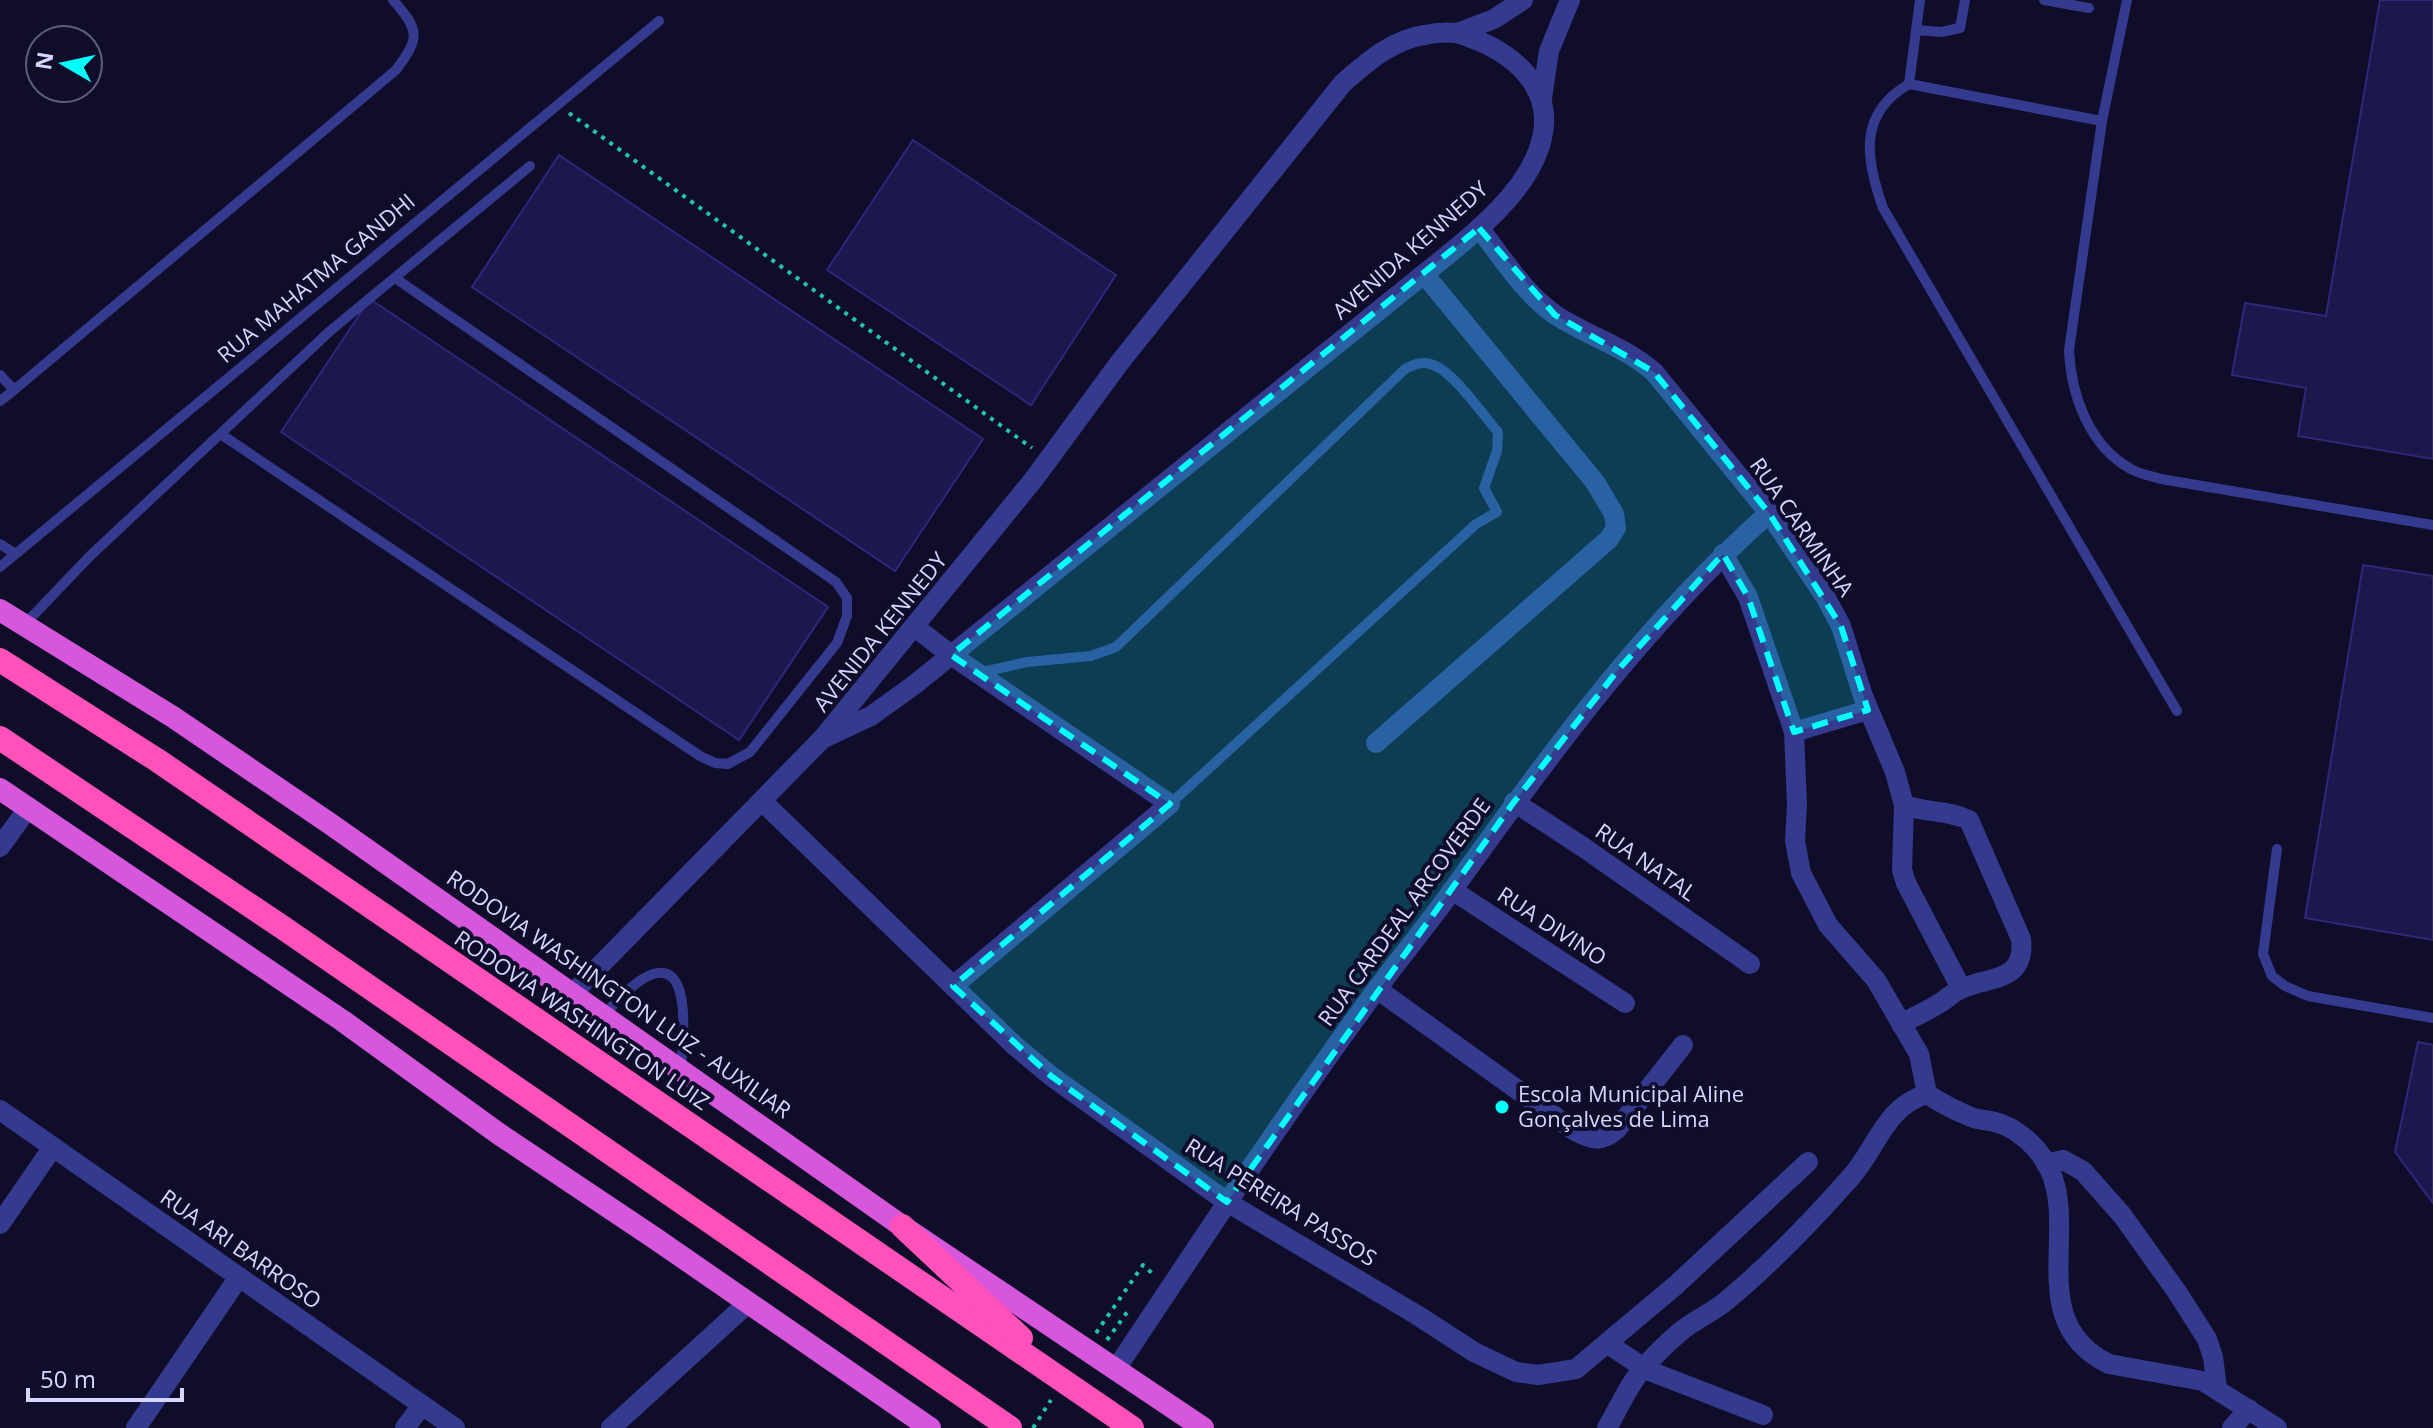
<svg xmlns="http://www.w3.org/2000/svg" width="2433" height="1428" font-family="'Open Sans',sans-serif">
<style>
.building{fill:#1c174d;stroke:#2e277b;stroke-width:2}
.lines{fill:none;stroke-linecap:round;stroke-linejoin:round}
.path{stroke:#22c7aa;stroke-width:4;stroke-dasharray:4 6;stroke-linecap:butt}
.service{stroke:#343b8e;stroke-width:10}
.minor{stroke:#343b8e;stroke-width:20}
.trunk{stroke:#d757dc;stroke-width:22}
.motorway{stroke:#ff51b9;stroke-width:24}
.marked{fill:#02fffa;fill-opacity:0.2;stroke:#02fffa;stroke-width:6;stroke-dasharray:16 10;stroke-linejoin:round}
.poi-dot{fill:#02fffa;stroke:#0f0d2a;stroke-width:3}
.labels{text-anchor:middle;stroke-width:8;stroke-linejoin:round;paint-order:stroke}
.street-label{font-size:22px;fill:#d6d7ff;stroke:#0f0d2a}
.poi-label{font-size:22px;fill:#d6d7ff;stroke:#0f0d2a;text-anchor:start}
</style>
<rect width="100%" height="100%" fill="#0f0d2a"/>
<g class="building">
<polygon points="2380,0 2433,0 2433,459 2298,436 2306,388 2232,375 2245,303 2326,316"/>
<polygon points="913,140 1116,275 1031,405 827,270"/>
<polygon points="559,155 983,439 895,571 472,287"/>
<polygon points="370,299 828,607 739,740 281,432"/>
<polygon points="2363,565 2433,576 2433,940 2305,918"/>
<polygon points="2418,1042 2433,1045 2433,1203 2395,1152"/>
</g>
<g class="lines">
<g class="path">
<polyline points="569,113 1032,448"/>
<polyline points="1096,1333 1143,1265 1154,1275"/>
<polyline points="1107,1340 1128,1311"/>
<polyline points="1033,1428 1051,1400"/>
</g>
<g class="service">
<polyline points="2044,0 2089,8"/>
<path d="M2127,0L2102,121L2069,350C2071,395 2089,446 2131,469C2139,474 2151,476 2161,479L2433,525"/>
<polyline points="1916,30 1941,32 1960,28 1965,0"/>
<polyline points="1909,84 1920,0"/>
<path d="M2102,121L1909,84C1857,114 1866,160 1883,208L2177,711"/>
<path d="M0,375L14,390L396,70C421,37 419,30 393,0"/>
<polyline points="0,401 14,390"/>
<polyline points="222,435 700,756 715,763 728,764 750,752 837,643 847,616 847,598 836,582 395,278"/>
<polyline points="0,544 14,553"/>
<polyline points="0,567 659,21"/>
<polyline points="24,625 90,556 330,331 530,166"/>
<path d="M978,673L1027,662L1091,656L1116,647L1405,369C1413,365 1421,361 1430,364C1452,369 1482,414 1498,432L1497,451L1484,488L1497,512L1476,524L1170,804"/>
<polyline points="2277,849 2263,954 2272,976 2285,986 2308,996 2433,1018"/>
<path d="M604,1014C618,1001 635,980 653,974C694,961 682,1048 681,1069"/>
</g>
<g class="minor">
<polyline points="1457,33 1494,19 1523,0"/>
<polyline points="1542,98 1549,51 1570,0"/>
<path d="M1479,228C1503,258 1525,295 1557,316C1590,337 1624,346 1654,372L1769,513L1826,598L1841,626L1863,696L1895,772L1904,805L1902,870L1906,883L1961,988"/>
<path d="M1723,554L1748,597L1794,732L1797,805L1795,841L1801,873L1828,925L1876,980L1919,1054L1927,1094C1941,1103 1956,1111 1971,1117C1978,1120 1987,1120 1995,1122C2013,1126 2033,1143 2043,1158C2086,1220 2019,1320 2109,1364L2203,1381L2277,1428"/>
<polyline points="916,628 951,655 1170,804 953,986"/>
<polyline points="1794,732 1868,710"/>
<polyline points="1376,743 1609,539 1616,528 1614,514 1595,482 1424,274"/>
<polyline points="762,801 1014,1045 1051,1076 1227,1202 1417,1315 1474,1352 1516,1372 1538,1375 1576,1369 1676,1285 1808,1162"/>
<polyline points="1514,802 1583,847 1750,964"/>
<polyline points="0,847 29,807"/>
<polyline points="1452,890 1625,1003"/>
<path d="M1377,989L1575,1131C1592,1140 1602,1143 1617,1129L1683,1045"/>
<path d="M574,992L822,739L1034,479L1120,362L1343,83C1366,63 1393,39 1425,35C1434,33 1447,32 1456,33C1463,34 1472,39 1479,41C1519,58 1553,91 1542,138C1530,193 1465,241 1424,274L914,685L871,716L822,739"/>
<path d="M1901,1024C1914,1017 1927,1011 1940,1003C1947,999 1953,992 1961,989C1988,976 2026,983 2021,939L1969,820C1949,810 1926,813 1904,805"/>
<polyline points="0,1110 455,1428"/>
<polyline points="2046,1164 2063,1160 2083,1171 2122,1215 2177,1292 2207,1339 2213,1357 2217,1388"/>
<polyline points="0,1224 53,1147"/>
<polyline points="1608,1344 1647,1370 1763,1415"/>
<path d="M1116,1369C1201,1241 1286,1113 1377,989C1402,955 1429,923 1454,888C1549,755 1646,622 1769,513"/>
<polyline points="136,1428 239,1277"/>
<polyline points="405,1428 422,1405"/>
<polyline points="611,1428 748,1303"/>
<path d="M1607,1428C1619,1408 1629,1383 1645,1366C1656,1354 1668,1342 1680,1332C1694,1320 1712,1313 1726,1301C1771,1264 1812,1221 1851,1177C1877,1148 1885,1106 1927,1094"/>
<polyline points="2232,1428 2249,1409"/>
</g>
<g class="trunk">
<polyline points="0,610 173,717 329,823 902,1226 1203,1428"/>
<polyline points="0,789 343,1021 499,1134 653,1237 930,1428"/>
</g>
<g class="motorway">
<polyline points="0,660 157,760 1132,1428"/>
<polyline points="0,738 282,927 1010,1428"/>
<polyline points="902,1226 1021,1338"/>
</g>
</g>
<path class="marked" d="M1479,228L1555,315L1654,372L1769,513L1841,626L1868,710L1794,732L1748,597L1723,554L1618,670L1514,802L1227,1202L1051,1076L953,986L1170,804L951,655Z"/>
<circle class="poi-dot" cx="1502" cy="1107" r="8"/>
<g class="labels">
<g class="street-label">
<text transform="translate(1410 250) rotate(-41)" y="8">AVENIDA KENNEDY</text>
<text transform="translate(316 278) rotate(-40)" y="8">RUA MAHATMA GANDHI</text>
<text transform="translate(1802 527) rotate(55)" y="8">RUA CARMINHA</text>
<text transform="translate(880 632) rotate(-51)" y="8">AVENIDA KENNEDY</text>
<text transform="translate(1646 862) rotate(35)" y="8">RUA NATAL</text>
<text transform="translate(1404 912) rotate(-54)" y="8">RUA CARDEAL ARCOVERDE</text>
<text transform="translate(1552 926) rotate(33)" y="8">RUA DIVINO</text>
<text transform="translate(619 994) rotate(35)" y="8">RODOVIA WASHINGTON LUIZ - AUXILIAR</text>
<text transform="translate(582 1020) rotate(34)" y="8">RODOVIA WASHINGTON LUIZ</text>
<text transform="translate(1281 1202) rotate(32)" y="8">RUA PEREIRA PASSOS</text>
<text transform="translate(241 1249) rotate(35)" y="8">RUA ARI BARROSO</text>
</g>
<g class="poi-label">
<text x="1518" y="1102">Escola Municipal Aline<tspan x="1518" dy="25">Gonçalves de Lima</tspan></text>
</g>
</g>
<g transform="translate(64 64) rotate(279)"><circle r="38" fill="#0f0d2a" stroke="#5f5e7f" stroke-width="2"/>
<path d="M0-6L14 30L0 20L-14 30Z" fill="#02fffa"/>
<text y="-12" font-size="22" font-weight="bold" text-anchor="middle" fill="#d6d7ff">N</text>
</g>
<path d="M28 1388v12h154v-12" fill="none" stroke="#d6d7ff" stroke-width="4"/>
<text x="40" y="1388" font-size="24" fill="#d6d7ff" stroke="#0f0d2a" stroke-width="6" paint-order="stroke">50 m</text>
</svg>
